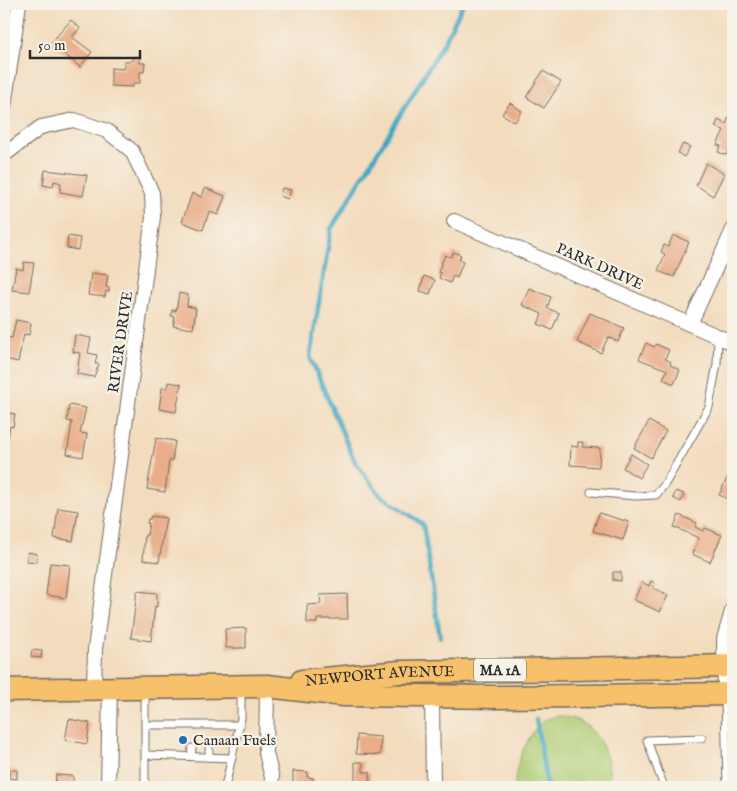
<svg xmlns="http://www.w3.org/2000/svg" width="737" height="791" font-family="'IM FELL English',serif">
<style>
.green{fill:#aece75;stroke:#6c7c50}
.lines{fill:none;stroke-linecap:round;stroke-linejoin:round}
.stream{stroke:#41a8c1;stroke-width:4.5}
.building{fill:#e9ad89}
.service-casing{stroke:#71695e;stroke-width:9}
.minor-casing{stroke:#71695e;stroke-width:16}
.primary-casing{stroke:#71695e;stroke-width:25}
.service{stroke:#fff;stroke-width:7}
.minor{stroke:#fff;stroke-width:14}
.primary{stroke:#f6c16b;stroke-width:22}
.poi-dot{fill:#1f6fb2;stroke:#f7f3e8;stroke-width:2}
.labels{text-anchor:middle;stroke-width:4.5;stroke-linejoin:round;paint-order:stroke}
.shield{fill:#f7f3e8;stroke:#686764;stroke-width:1}
.shield-label{font-size:14px;font-weight:bold;fill:#2b2b2b}
.street-label{font-size:15px;fill:#2b2b2b;stroke:#f7f3e8}
.poi-label{font-size:15px;fill:#2b2b2b;stroke:#f7f3e8;text-anchor:start}
</style>
<rect width="100%" height="100%" fill="#f7f3e8"/>
<filter id="ink" filterUnits="userSpaceOnUse"><feTurbulence type="fractalNoise" baseFrequency=".02" numOctaves="2"/><feDisplacementMap in="SourceGraphic" scale="10" xChannelSelector="R" yChannelSelector="G"/><feConvolveMatrix kernelMatrix="1 2 1 2 8 2 1 2 1" color-interpolation-filters="sRGB"/></filter>
<filter id="wash" filterUnits="userSpaceOnUse"><feTurbulence type="fractalNoise" baseFrequency=".0096" numOctaves="4" result="noise"/><feDisplacementMap in="SourceGraphic" scale="20" xChannelSelector="R" yChannelSelector="G"/><feGaussianBlur stdDeviation="1.12" result="paint"/><feColorMatrix in="noise" values="0 0 0 0 0 0 0 0 0 0 0 0 0 0 0 0 0 1.4 0 .05"/><feComposite in="paint" operator="in"/></filter>
<g filter="url(#wash)">
<rect width="100%" height="100%" fill="#f3dcbd"/>
<path class="green" d="M558,716C596,718 611,753 610,787H515C514,767 527,735 543,721C547,718 553,717 558,716Z"/>
<g class="lines">
<g class="stream">
<polyline points="440,637 423,524 380,495 355,462 310,357 331,229 445,41 463,4"/>
<polyline points="536,719 547,787"/>
</g>
</g>
<g id="blocks">
<g class="building">
<polygon points="71,20 80,28 72,37 92,52 80,67 51,43"/>
<polygon points="133,57 140,57 140,63 145,63 144,72 140,72 140,83 133,83 133,87 111,86 111,68 124,69 124,61 132,61"/>
<polygon points="543,71 561,82 544,108 526,97"/>
<polygon points="510,103 522,111 515,122 502,114"/>
<polygon points="730,115 733,116 733,152 729,150 726,155 718,152 721,146 717,145 724,130 715,127 718,120 726,124"/>
<polygon points="683,144 690,147 684,157 678,153"/>
<polygon points="706,163 724,174 713,196 696,185"/>
<polygon points="45,170 87,175 83,196 60,192 61,183 54,181 53,187 43,185"/>
<polygon points="205,188 225,196 218,215 209,212 203,230 182,222 192,193 202,197"/>
<polygon points="282,188 291,190 288,199 280,196"/>
<polygon points="673,235 689,242 674,277 658,271 665,254 661,252 664,245 668,247"/>
<polygon points="68,236 80,238 78,250 67,248"/>
<polygon points="453,252 461,255 459,260 463,262 457,278 453,276 450,283 439,278 441,273 438,272 445,255 451,257"/>
<polygon points="24,262 34,263 29,292 12,290 16,268 23,270"/>
<polygon points="91,273 108,275 106,287 109,287 109,292 106,291 105,297 88,295"/>
<polygon points="424,276 435,280 430,294 420,291"/>
<polygon points="529,288 551,297 547,308 559,313 552,330 538,324 542,314 522,305"/>
<polygon points="179,293 188,295 187,306 196,308 193,329 173,326 175,317 171,316 172,310 176,311"/>
<polygon points="590,313 624,328 618,342 608,337 601,353 577,342"/>
<polygon points="16,320 31,323 29,335 24,334 18,362 4,359 7,337 12,338"/>
<polygon points="75,335 91,338 88,353 97,355 95,364 99,364 94,377 77,374 80,353 73,352"/>
<polygon points="646,343 654,347 656,344 669,350 665,359 671,362 670,365 680,370 674,384 663,379 667,370 639,359"/>
<polygon points="168,382 181,384 176,412 159,409 162,388 167,388"/>
<polygon points="69,405 86,408 80,433 87,434 83,457 67,454 72,422 67,421"/>
<polygon points="4,412 15,414 13,427 10,426 5,457"/>
<polygon points="649,421 666,431 651,458 634,448"/>
<polygon points="156,438 175,441 172,461 169,461 165,492 147,489"/>
<polygon points="578,442 583,442 582,447 600,448 599,467 570,465 571,446 578,447"/>
<polygon points="631,454 647,464 639,478 623,468"/>
<polygon points="733,466 733,501 719,495"/>
<polygon points="676,491 684,494 681,502 673,498"/>
<polygon points="58,508 78,511 73,541 54,538"/>
<polygon points="599,513 629,522 623,540 593,531"/>
<polygon points="679,515 697,523 695,527 703,531 705,528 722,535 710,562 692,554 699,538 674,527"/>
<polygon points="151,516 166,518 159,562 143,560 145,535 147,535 149,523 147,523 148,519 150,519"/>
<polygon points="28,552 37,554 36,562 26,561"/>
<polygon points="50,563 70,565 66,598 46,595"/>
<polygon points="613,572 621,572 621,581 613,580"/>
<polygon points="651,581 655,583 653,588 668,595 660,612 634,600 642,582 649,586"/>
<polygon points="137,591 157,593 157,607 155,606 151,641 131,638"/>
<polygon points="347,594 348,619 317,619 317,623 307,623 307,605 321,604 320,595"/>
<polygon points="246,628 246,648 226,648 225,629"/>
<polygon points="32,650 42,651 41,658 31,657"/>
<polygon points="69,719 90,723 87,744 65,740"/>
<polygon points="357,735 381,737 380,755 356,754"/>
<polygon points="355,762 363,762 363,772 370,772 370,787 355,787"/>
<polygon points="9,770 17,770 17,779 9,778"/>
<polygon points="293,771 308,772 307,777 313,778 313,787 293,787"/>
<polygon points="56,775 73,776 73,787 55,787"/>
</g>
</g>
</g>
<g filter="url(#ink)">
<use href="#blocks" fill-opacity="0" stroke="#71695e" stroke-width="1"/>
<g class="lines">
<g class="service-casing">
<g id="service">
<polyline points="591,492 635,496 656,495 665,484 709,407 717,364 718,337"/>
<polyline points="725,698 727,787"/>
<polyline points="146,725 240,725"/>
<polyline points="146,755 232,758"/>
<polyline points="191,756 192,748"/>
<polyline points="209,757 209,749"/>
<polyline points="145,787 145,691"/>
<polyline points="225,787 241,718 241,689"/>
<polyline points="664,787 647,740 702,738"/>
</g>
</g>
<g class="minor-casing">
<g id="minor">
<polyline points="4,106 19,4"/>
<polyline points="4,155 41,127 74,120 107,131 132,151 152,193 153,217 95,649 94,689"/>
<polyline points="454,221 733,343"/>
<polyline points="690,324 733,230"/>
<polyline points="267,686 266,753 272,778"/>
<polyline points="725,694 724,639 733,608"/>
<polyline points="432,696 433,787"/>
<polyline points="108,787 110,688"/>
</g>
</g>
<g class="primary-casing">
<g id="primary">
<path id="s1" d="M302,681L400,672L733,666"/>
<polyline points="4,690 267,686 344,695 498,697 733,694"/>
</g>
</g>
<use href="#service" class="service"/>
<use href="#minor" class="minor"/>
<use href="#primary" class="primary"/>
</g>
</g>
<circle class="poi-dot" cx="183" cy="740" r="5"/>
<g class="labels">
<rect class="shield" x="474" y="658.5" width="52" height="23" rx="4"/>
<g class="shield-label">
<text x="500" y="675">MA 1A</text>
</g>
<g class="street-label">
<text transform="translate(600 266) rotate(24)" y="5">PARK DRIVE</text>
<text transform="translate(120 342) rotate(-82)" y="5">RIVER DRIVE</text>
<text dy="5" stroke="none"><textPath href="#s1" startOffset="78">NEWPORT AVENUE</textPath></text>
</g>
<g class="poi-label">
<text x="193" y="745">Canaan Fuels</text>
</g>
</g>
<rect width="737" height="791" fill="none" stroke="#f7f3e8" stroke-width="20"/>
<path d="M30 50v8h110v-8" fill="none" stroke="#2b2b2b" stroke-width="2.5"/>
<text x="38" y="50" font-size="15" fill="#2b2b2b" stroke="#f7f3e8" stroke-width="4" paint-order="stroke">50 m</text>
</svg>
